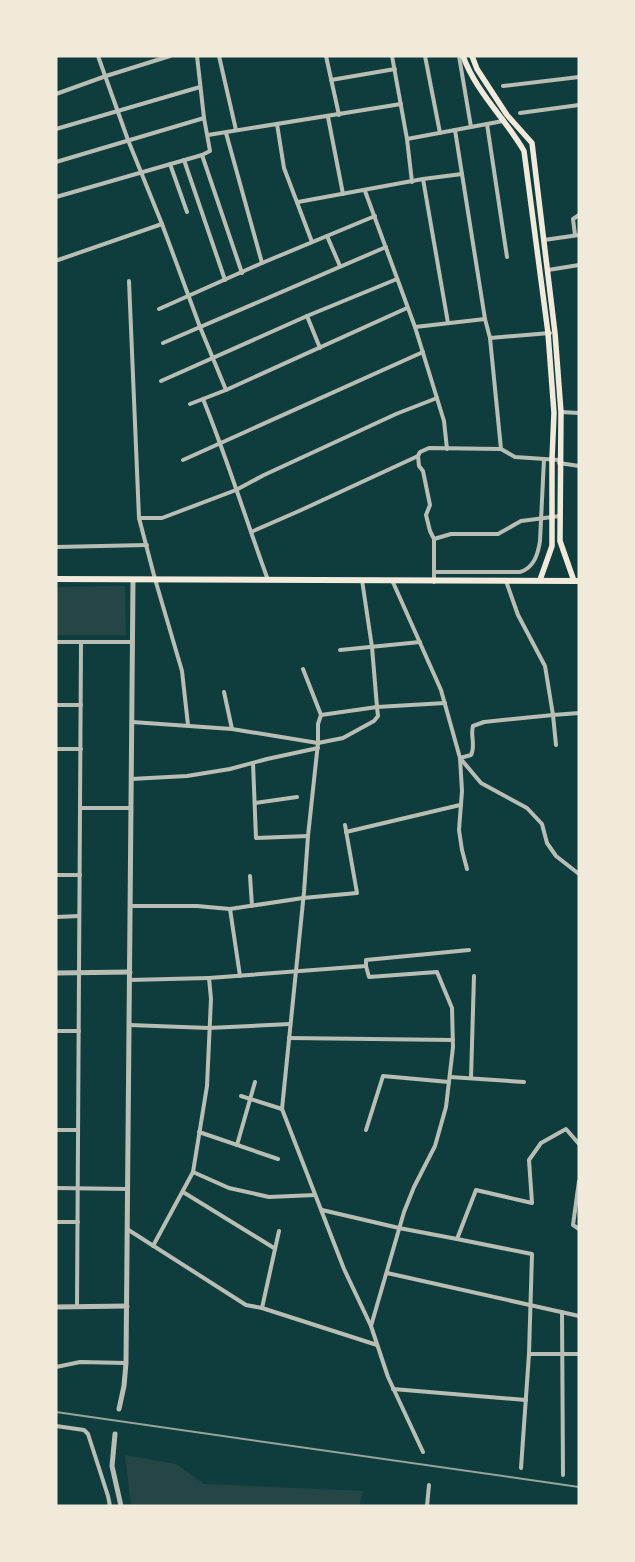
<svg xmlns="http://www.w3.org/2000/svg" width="635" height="1562" font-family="Barlow,sans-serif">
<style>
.green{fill:#244646}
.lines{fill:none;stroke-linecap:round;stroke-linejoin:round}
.minor{stroke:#b8beb3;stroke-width:4}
.tertiary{stroke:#b8beb3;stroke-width:5}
.secondary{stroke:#f1e9da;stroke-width:5.5}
.primary{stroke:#f1e9da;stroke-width:6}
.rail{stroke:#97a49c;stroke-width:2}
</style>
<rect width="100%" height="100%" fill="#0f3d3e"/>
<g class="green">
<polygon points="125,586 126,635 56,635 56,587"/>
<polygon points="125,1455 176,1464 204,1484 363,1491 359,1506 131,1506"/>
</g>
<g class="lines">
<g class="minor">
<polyline points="98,56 128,140 162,224 200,327 226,390"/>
<polyline points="219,56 236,130"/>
<polyline points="326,56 339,115"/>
<polyline points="392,56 407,139 412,182"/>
<polyline points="425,56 440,133"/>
<polyline points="459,56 471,127"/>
<polyline points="331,80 395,69"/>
<polyline points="503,86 579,77"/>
<polyline points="56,94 106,76 170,56"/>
<polyline points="520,113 579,105"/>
<polyline points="328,117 343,194"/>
<polyline points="277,124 284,168 312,242"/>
<polyline points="487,124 507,257"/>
<polyline points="56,129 200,87"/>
<polyline points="455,130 485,319 490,338 501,449"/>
<polyline points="208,135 401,104"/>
<polyline points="407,139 503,121"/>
<polyline points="202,155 242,273"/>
<polyline points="184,160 225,280"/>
<polyline points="56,162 204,118"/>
<polyline points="170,164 187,212"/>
<polyline points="423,179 448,323"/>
<polyline points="365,191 415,327 444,421 447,449"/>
<polyline points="56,197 202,155 210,151 204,118 197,56"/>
<polyline points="298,202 423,179 462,174"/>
<polyline points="575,235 573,219 579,215"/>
<polyline points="327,236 340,266"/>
<polyline points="544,240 579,235"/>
<polyline points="58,260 162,224"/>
<polyline points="262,263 375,216"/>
<polyline points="548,270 579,265"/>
<polyline points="129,281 139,518 155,579 182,671 188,725"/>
<polyline points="159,309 262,263 226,133"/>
<polyline points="307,316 320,348"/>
<polyline points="415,327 485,319"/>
<polyline points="490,338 550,333"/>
<polyline points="163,343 386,247"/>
<polyline points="161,381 307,316 397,279"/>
<path d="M203,399C227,458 246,520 268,580"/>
<polyline points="190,404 226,390 407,308"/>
<polyline points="561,412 579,413"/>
<polyline points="183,460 423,352"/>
<polyline points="559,463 579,466"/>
<polyline points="139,518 162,518 236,490 264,475 396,414 437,398"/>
<polyline points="251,532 299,511 418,456"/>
<polyline points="434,539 451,534 498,534 521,521 560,516"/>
<polyline points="56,547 147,545"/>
<path d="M434,572H520C534,568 538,554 540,541L544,459"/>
<polyline points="392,580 441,690 460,758 462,791 459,830 462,850 467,869"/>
<polyline points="506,581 518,615 545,666 553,715 579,713"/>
<polyline points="434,582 434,539 430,531 426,515 430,505 423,471 419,466 418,456 420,452 429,448 501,449 515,457 559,460"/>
<polyline points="56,642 132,642"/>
<polyline points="340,650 420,642"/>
<polyline points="303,669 321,715 318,724 318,743 308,836 304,892 282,1109 344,1269 371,1326 388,1377 423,1452"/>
<polyline points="224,692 232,729"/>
<polyline points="56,705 81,705"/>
<polyline points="321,715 377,707 445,703"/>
<polyline points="132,722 232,729 318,743 343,738 374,721 378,716 377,707 372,647 362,580"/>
<polyline points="56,749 81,749"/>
<polyline points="460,758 481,783 527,808 542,824 547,843 556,856 579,874"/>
<path d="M460,758L471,755C476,746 470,735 473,726L484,722L553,715L556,745"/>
<polyline points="253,763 256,838 308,836"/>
<polyline points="131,779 187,776 230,769 267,759 318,748"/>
<polyline points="255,803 297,797"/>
<polyline points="80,808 131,808"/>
<polyline points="346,832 460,805"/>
<polyline points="56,875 80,875"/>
<polyline points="250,876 252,906"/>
<polyline points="130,906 197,906 230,909"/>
<polyline points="56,917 79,916"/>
<polyline points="366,966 369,977 437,972 452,1008 453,1047 446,1107 435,1146 414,1187 404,1212 371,1326"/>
<polyline points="240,976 230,909 303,898 357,893 345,825"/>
<polyline points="129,980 209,978"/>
<polyline points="129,1025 209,1028 290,1024"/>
<polyline points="56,1031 79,1031"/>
<polyline points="289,1038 453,1040"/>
<polyline points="450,1077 524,1082"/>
<polyline points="471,1078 474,976"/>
<polyline points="241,1096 282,1109"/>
<polyline points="56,1130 78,1130"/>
<polyline points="366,1130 383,1076 449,1082"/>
<polyline points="199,1132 278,1159"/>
<polyline points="237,1145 255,1082"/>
<polyline points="193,1172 229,1188 269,1197 315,1195"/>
<polyline points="579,1181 573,1225 579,1229"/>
<polyline points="56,1188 128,1189"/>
<polyline points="183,1192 274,1248"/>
<polyline points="322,1210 399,1228 457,1239 476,1190 532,1203 529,1160 541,1143 566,1129 579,1144"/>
<polyline points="56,1222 78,1222"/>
<polyline points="127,1229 246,1305 262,1308 377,1345"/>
<polyline points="457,1239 532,1254 529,1354 521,1468"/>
<polyline points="153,1246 193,1172 207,1086 211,999 209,978 366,966 366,960 469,950"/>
<polyline points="387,1273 579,1316"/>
<polyline points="77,1307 81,642"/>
<polyline points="262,1308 279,1231"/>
<polyline points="562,1312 563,1475"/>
<polyline points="529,1354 579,1354"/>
<polyline points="56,1367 80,1362 126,1363"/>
<polyline points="393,1389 526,1400"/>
<polyline points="56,1426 84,1430 88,1434 108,1496 110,1506"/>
<polyline points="427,1506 429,1485"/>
</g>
<g class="tertiary">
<polyline points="56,973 130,972"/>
<polyline points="56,1307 127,1306"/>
<polyline points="119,1409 124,1386 126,1363 133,580"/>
<polyline points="115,1434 112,1466 121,1506"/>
</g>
<g class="secondary">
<path d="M463,56C476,92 505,118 524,151L548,333L554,413L552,459V546L540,580"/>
<polyline points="472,56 477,69 507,115 532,143 555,333 561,412 560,541 574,581"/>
</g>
<polyline class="primary" points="56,579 579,581"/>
<polyline class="rail" points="56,1412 579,1487"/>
</g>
<rect width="635" height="1562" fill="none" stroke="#f1e9da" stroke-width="115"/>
</svg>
